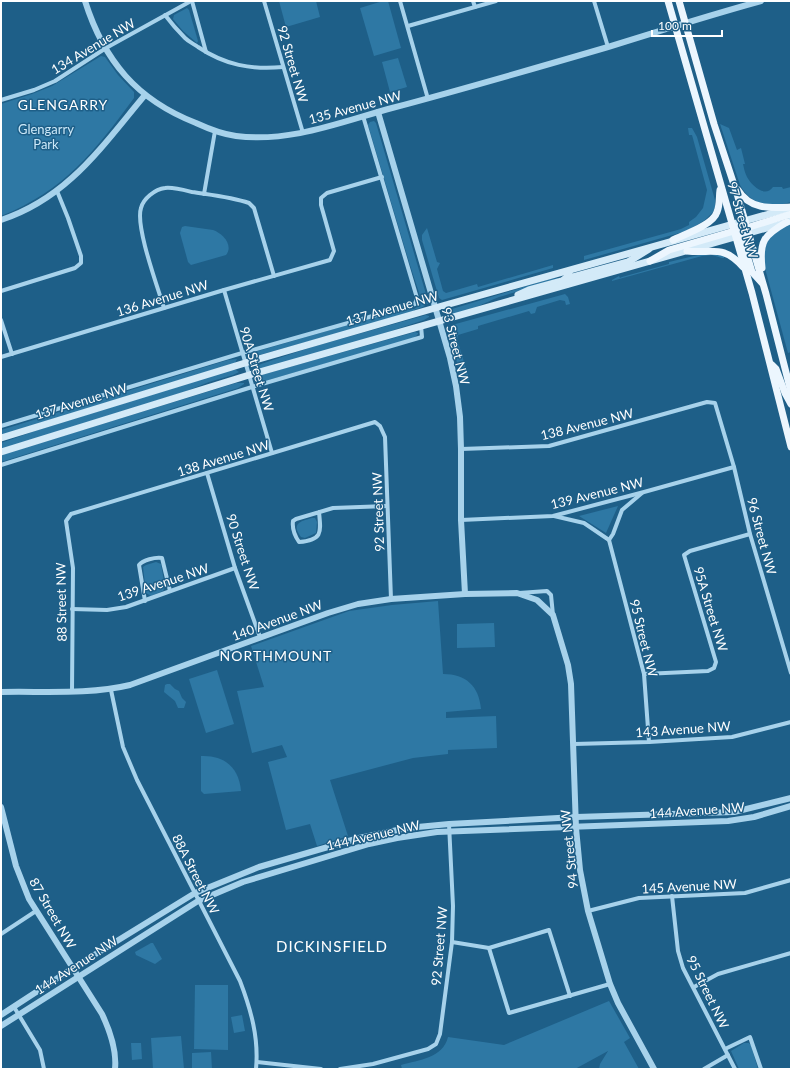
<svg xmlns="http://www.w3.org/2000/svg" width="792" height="1070" font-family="Lato,sans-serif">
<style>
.green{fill:#2e78a4}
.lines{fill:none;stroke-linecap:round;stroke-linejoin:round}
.minor{stroke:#a7d2eb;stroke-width:4}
.tertiary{stroke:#a7d2eb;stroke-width:6}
.secondary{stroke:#d3eaf8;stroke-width:7}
.primary{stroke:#ecf6fe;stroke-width:7}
.labels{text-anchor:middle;stroke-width:3;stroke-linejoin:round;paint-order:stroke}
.street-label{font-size:13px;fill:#fff;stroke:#1e5f88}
.park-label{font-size:13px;fill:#cce8f8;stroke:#1e5f88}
.neighbourhood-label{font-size:14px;letter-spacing:1px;fill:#fff;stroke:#1e5f88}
.quarter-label{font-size:15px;letter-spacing:1px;fill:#fff;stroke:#1e5f88}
</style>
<rect width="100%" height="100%" fill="#1e5f88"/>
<g class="green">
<polygon points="279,1 316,1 320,17 286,27"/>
<polygon points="383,1 388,1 401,48 374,56 360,8"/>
<polygon points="187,8 189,10 198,41 197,43 183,31 173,19 174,15"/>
<path d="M101,56L105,57L118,75L134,92V98C95,151 64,191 1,216V104L32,94L52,86Z"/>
<polygon points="398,58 407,87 390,92 382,62"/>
<polygon points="374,121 376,123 428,301 428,304 426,304 423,307 414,310 414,312 252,357 251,355 258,351 403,309 414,309 420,305 421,299 409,262 368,125 370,122"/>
<path d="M720,124L729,128L737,150L741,148L745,164H743C744,169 745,173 747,177C752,186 765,198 773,187H782L783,189L791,187V202C770,208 752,206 740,185Z"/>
<polygon points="688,128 692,128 697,137 715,200 715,207 713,212 705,220 692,228 683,232 584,260 584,256 681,229 689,225 689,222 696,217 703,208 707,190 692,135 689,135"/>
<path d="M791,224V352L788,353L763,261C764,241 772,230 791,224Z"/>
<path d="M185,226L213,230C222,233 234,245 226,255L191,265L188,262L180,233L182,227Z"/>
<polygon points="427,228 437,262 440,263 437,269 443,291 446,293 477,284 478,287 553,265 553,268 442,300 439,298 422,240 422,235"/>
<polygon points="724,254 724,258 722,258 712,255 702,256 612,281 612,280 619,276 620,278 622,277 669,264 669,262 698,255"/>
<path d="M558,278V280C539,286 518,291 499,297C486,302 459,317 446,314L452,309L550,279Z"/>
<polygon points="565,294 568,297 570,304 566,305 565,301 560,300 537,307 535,313 531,314 529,311 478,326 478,329 458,335 457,339 458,342 469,379 467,382 462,382 449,332 450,327 452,325"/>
<polygon points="426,315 429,316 429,317 424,320 370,338 262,369 257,369 255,368 261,364 312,347"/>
<polygon points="415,332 418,333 418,334 414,338 265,381 257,381 259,377 261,375"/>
<polygon points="237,359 235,363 1,435 1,430 228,360"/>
<polygon points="231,370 236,370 239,372 233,375 209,382 184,392 1,449 1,443 35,431"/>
<polygon points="236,383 244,383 244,384 238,388 1,462 1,455"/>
<polygon points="618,506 606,533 579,516"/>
<path d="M312,518H315L317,522L316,533L305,538L301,537C291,524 300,521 312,518Z"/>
<polygon points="156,562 161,564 165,587 163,591 151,596 146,593 143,567 146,565"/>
<path d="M438,601L443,674C466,674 479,686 481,709L446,712V718L496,716L497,748L448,750V754L413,758L330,780L348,836L317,846L310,824L286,830L268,762L287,757L282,745L252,753L237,691L264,687L251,646L349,611L392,605Z"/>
<polygon points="494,623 495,647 457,648 457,624"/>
<polygon points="217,670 234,724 206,733 189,679"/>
<polygon points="167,684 170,684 175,689 179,691 182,698 186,702 184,708 178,708 175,701 164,692 165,685"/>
<path d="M201,756C225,755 239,768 241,791L204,794L201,791Z"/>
<polygon points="151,943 153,943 162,959 155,964 136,955 135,952"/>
<polygon points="195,985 228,985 228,1050 194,1049"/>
<path d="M609,1001L630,1038L624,1042L639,1069H599L600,1064L608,1051L575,1069H402L401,1065C419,1060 443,1058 448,1037L504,1045Z"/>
<polygon points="242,1015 245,1031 234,1033 231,1017"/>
<polygon points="181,1036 184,1069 153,1069 151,1038"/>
<polygon points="131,1043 141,1043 142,1059 132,1060"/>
<polygon points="744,1043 749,1043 751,1045 758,1069 739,1069 731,1051"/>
<polygon points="211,1052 212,1069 192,1069 192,1053"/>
</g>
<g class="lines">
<g class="minor">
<polyline points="192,1 206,52"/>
<polyline points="264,1 303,133"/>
<polyline points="400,1 428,99"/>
<polyline points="473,1 475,7"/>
<polyline points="594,1 608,47"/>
<path d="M165,15C171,23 178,31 185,38C189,42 194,44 198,47C225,65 251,70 283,67"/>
<polyline points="408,26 496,1"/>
<polyline points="1,100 34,90 55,81 106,48 191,1"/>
<polyline points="204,194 215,131"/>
<polyline points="224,290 272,453"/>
<polyline points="1,291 75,268 81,263 81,256 68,218 57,191"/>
<path d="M164,308C158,288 135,226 141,208C143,199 155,189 165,188C173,187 184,190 192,192C211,195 231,197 249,203L254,208L274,276"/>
<polyline points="1,320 12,354"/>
<polyline points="1,357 224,290 330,260 334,251 321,205 321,198 327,193 382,177"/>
<polyline points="1,426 242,353 415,304 417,298 363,116"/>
<polyline points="461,449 549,446 707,402 715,403 734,467 750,534 791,673"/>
<polyline points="1,465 252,387 422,337 421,326"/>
<polyline points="207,473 235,568 260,637"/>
<path d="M319,512C321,532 323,540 299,542C295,536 292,528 293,521L296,519L333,508L387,506"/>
<polyline points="554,516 584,523 609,540 644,674 649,742"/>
<polyline points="461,520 553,516 644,492 734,467"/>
<polyline points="609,540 613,534 622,510 642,493"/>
<polyline points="519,593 547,591 551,595 553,615"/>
<path d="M145,601L139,565C143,560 155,557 162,558L170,591"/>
<polyline points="72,609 107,610 126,607 235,568"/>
<polyline points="644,674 708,671 714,668 716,662 684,555 690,551 750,534"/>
<path d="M111,690L123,747L137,780L240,981C251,1010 259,1038 256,1069"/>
<polyline points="72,691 73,568 66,521 71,514 375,422 380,426 385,437 391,599"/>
<polyline points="574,744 649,742 732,737 791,722"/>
<polyline points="672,896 678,951 683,968 735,1069"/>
<polyline points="588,911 639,898 745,893 791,880"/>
<polyline points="1,934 36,911"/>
<polyline points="452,942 489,948 549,930 570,996"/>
<polyline points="489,948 509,1013 610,984"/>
<polyline points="694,987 718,974 791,953"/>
<polyline points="14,1007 40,1050 44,1069"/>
<polyline points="725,1049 750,1037 761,1069"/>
<polyline points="257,1062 321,1069"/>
<polyline points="340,1069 373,1064 428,1049 436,1044 440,1034 452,942 453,906 449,824"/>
<polyline points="704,1069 728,1055"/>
</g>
<g class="tertiary">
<path d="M85,1C104,61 137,100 196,123C209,129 221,134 236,136C290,143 341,122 392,108C464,89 536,68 608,47C659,31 710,15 761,1"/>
<polyline points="378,112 450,358 456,386 460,417 461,449 461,520 465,594"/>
<path d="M1,220C68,198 102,146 145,95"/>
<path d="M1,692C43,691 88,695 130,685L328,613L358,604L391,599L465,594L517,593L537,600L553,615L568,665L571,684L576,828L580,870L588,911L610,984L618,1003L654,1069"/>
<path d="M1,807L16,866L29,899L102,1014C110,1031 117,1050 115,1069"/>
<polyline points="1,1015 73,968 195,893 259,867 359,838 407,828 449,824 576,817 734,812 791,798"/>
<polyline points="1,1026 198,901 243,882 369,844 397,838 437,832 728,821 754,817 791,806"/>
</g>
<g class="secondary">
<polyline points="567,284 569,280 573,277 628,262 649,249"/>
<polyline points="518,295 529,290 562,281 566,278 569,273"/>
<polyline points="1,438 245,363 435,308 787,209"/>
<polyline points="1,452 249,375 791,221"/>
</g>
<g class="primary">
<polyline points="668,1 752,293 791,447"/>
<polyline points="679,1 714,124 738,197 766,294 791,392"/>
<path d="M738,190C750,210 771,208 791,207"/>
<polyline points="735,227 741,235 752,272 762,283"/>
<polyline points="743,229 791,214"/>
<path d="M673,240C685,234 713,225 717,212C720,205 719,197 720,190"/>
<path d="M687,251C712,254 723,244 743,267"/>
<polyline points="650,261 669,250 734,231 745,221"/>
<path d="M762,268C759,241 764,235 787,222"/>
<polyline points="772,365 776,369 785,393 791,404"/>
</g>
</g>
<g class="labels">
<g class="street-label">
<text transform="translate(93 46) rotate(-31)" y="5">134 Avenue NW</text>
<text transform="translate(293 64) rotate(74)" y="5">92 Street NW</text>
<text transform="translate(355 107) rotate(-15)" y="5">135 Avenue NW</text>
<text transform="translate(743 220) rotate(74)" y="5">97 Street NW</text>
<text transform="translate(162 298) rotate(-17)" y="5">136 Avenue NW</text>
<text transform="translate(392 308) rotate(-16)" y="5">137 Avenue NW</text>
<text transform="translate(456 346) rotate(76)" y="5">93 Street NW</text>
<text transform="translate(257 369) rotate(73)" y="5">90A Street NW</text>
<text transform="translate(81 401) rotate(-17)" y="5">137 Avenue NW</text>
<text transform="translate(587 424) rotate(-14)" y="5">138 Avenue NW</text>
<text transform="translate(223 458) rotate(-17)" y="5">138 Avenue NW</text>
<text transform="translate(597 493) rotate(-14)" y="5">139 Avenue NW</text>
<text transform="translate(378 512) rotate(-92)" y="5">92 Street NW</text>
<text transform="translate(762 536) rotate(75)" y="5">96 Street NW</text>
<text transform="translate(243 552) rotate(72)" y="5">90 Street NW</text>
<text transform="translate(163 582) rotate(-18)" y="5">139 Avenue NW</text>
<text transform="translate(61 602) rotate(-91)" y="5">88 Street NW</text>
<text transform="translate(711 609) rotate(73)" y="5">95A Street NW</text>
<text transform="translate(277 620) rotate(-20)" y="5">140 Avenue NW</text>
<text transform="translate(644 638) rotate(76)" y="5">95 Street NW</text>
<text transform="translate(683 729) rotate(-4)" y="5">143 Avenue NW</text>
<text transform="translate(697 810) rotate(-4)" y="5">144 Avenue NW</text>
<text transform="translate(373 835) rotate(-13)" y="5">144 Avenue NW</text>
<text transform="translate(569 849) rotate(-96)" y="5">94 Street NW</text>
<text transform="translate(196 874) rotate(63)" y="5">88A Street NW</text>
<text transform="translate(689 886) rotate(-3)" y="5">145 Avenue NW</text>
<text transform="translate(53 913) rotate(60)" y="5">87 Street NW</text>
<text transform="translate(439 946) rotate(-85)" y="5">92 Street NW</text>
<text transform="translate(76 965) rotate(-33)" y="5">144 Avenue NW</text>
<text transform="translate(708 992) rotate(64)" y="5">95 Street NW</text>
</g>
<g class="park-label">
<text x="46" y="134">Glengarry<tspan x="46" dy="15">Park</tspan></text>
</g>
<g class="neighbourhood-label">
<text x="63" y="110">GLENGARRY</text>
<text x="276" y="661">NORTHMOUNT</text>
</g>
<g class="quarter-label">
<text x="332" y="952">DICKINSFIELD</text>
</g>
</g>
<rect width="792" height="1070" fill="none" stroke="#ffffff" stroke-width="4"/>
<path d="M652 30v6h70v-6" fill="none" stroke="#ffffff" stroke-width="2"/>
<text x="658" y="30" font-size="12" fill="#ffffff" stroke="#1e5f88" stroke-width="3" paint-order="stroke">100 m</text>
</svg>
